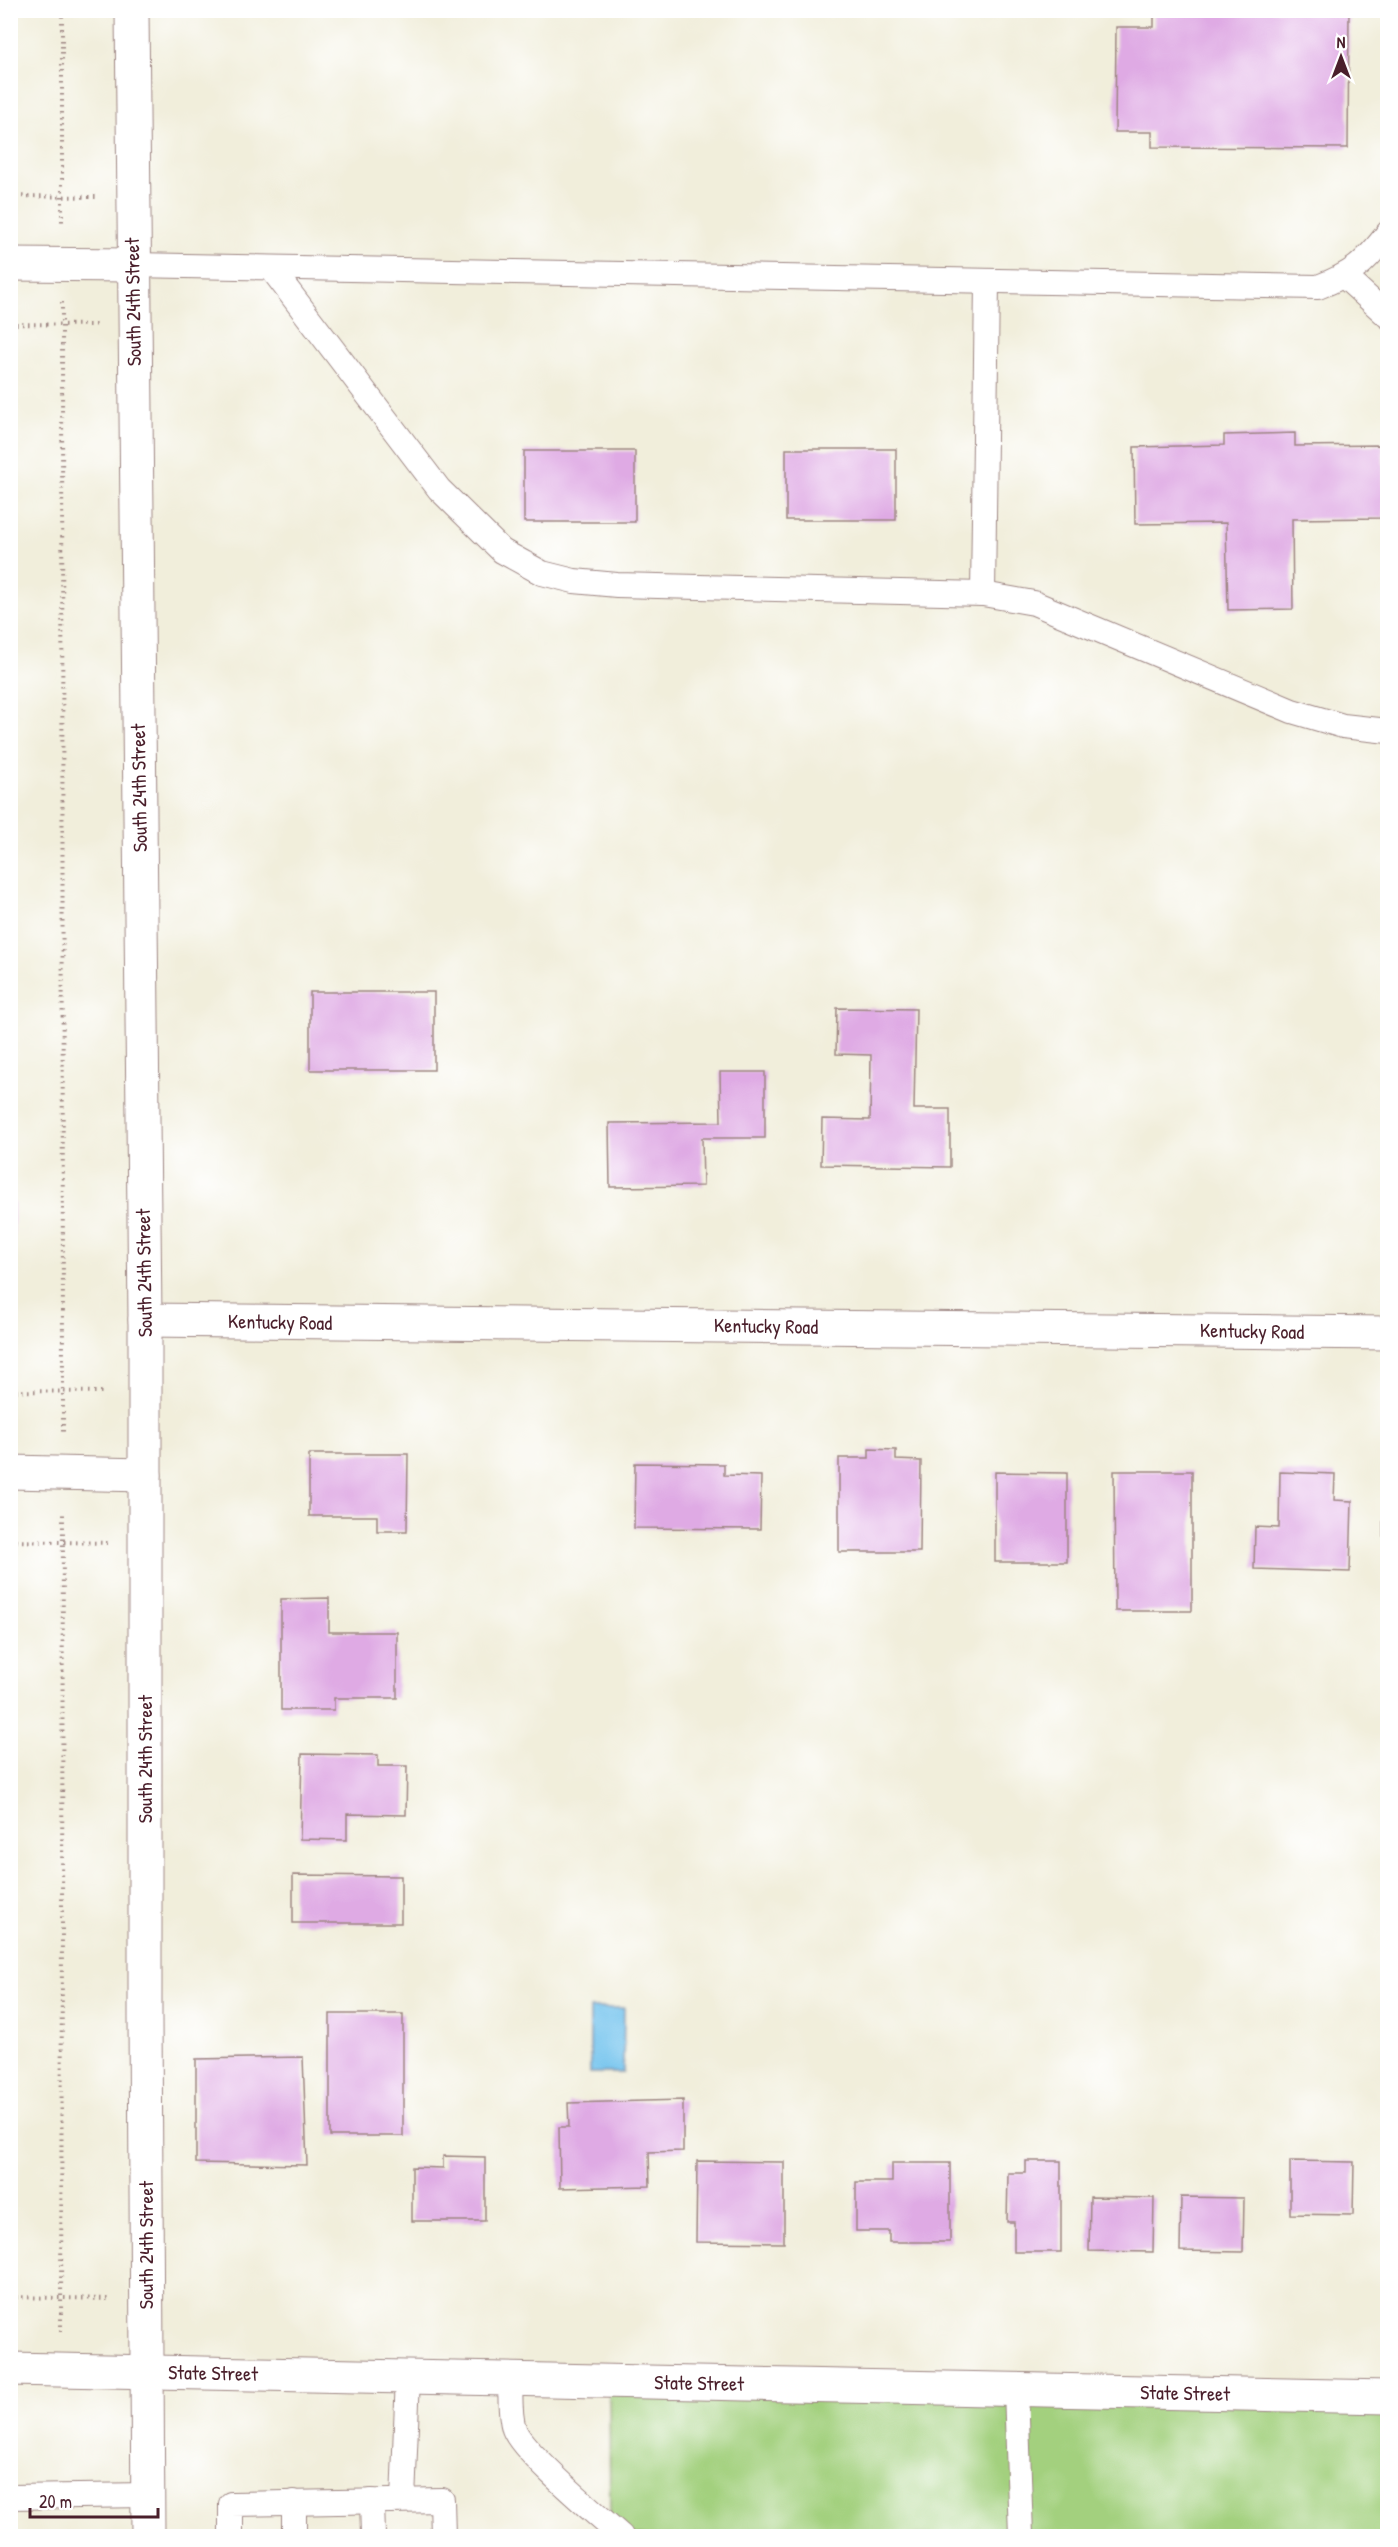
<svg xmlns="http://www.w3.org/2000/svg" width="1398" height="2547" font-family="'Patrick Hand',sans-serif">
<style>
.green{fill:#a3d07e;stroke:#767854;stroke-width:1.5}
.water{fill:#71c2ed;stroke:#5e708c;stroke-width:1.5}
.building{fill:#dfaae4}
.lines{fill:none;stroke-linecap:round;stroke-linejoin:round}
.lane-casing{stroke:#9e8683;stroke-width:26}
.street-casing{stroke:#9e8683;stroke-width:35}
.secondary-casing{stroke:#9e8683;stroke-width:35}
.path{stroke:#9e8683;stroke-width:4;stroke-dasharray:1.5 4.5;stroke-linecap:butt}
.lane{stroke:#fff;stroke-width:24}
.street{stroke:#fff;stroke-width:33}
.secondary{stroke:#fff;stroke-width:33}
.labels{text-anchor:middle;stroke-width:6;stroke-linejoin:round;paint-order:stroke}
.street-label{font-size:20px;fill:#4a1f2b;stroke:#fff}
</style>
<rect width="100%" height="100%" fill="#fff"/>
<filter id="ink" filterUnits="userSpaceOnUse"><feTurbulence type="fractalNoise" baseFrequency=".0167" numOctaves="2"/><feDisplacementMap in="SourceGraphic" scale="12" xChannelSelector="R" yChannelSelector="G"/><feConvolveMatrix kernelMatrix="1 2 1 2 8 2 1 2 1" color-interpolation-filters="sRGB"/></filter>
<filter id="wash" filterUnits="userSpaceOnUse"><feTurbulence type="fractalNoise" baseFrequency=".008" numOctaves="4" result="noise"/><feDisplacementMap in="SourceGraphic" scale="24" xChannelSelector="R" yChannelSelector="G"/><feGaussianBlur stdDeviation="1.35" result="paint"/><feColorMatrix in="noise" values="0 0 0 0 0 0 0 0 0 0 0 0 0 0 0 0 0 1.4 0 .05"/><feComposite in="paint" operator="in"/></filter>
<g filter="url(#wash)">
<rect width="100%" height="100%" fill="#f1eedb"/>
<polygon class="green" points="609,2381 1387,2397 1387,2536 610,2536"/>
<polygon class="water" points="590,2008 624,2008 623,2073 590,2073"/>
<g id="blocks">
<g class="building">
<polygon points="1154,10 1349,10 1348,148 1152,147 1152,132 1115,132 1116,27 1154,27"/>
<polygon points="1295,433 1295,446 1383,445 1384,518 1292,519 1293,609 1228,610 1226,523 1135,524 1134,447 1224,445 1224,435"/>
<rect x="786" y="449" width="110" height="71"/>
<rect x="524" y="451" width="111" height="71"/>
<rect x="310" y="992" width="124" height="78"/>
<polygon points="837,1008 916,1009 914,1109 950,1109 950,1167 821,1165 822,1119 870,1120 871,1055 836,1054"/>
<polygon points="720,1072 765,1072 765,1138 702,1138 703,1186 610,1187 609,1123 721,1122"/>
<rect x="10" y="1201" width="4" height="68"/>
<polygon points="869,1449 896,1450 896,1460 921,1461 920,1552 839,1552 839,1458 869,1458"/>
<polygon points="309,1454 408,1454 407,1531 377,1531 377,1516 309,1516"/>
<polygon points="635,1463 724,1464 724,1475 761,1476 760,1529 634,1528"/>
<polygon points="1114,1471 1192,1471 1192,1611 1115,1611"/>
<polygon points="995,1472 1067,1473 1067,1562 995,1562"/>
<polygon points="1280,1472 1335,1474 1334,1500 1352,1501 1350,1572 1254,1569 1255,1527 1279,1528"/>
<rect x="1383" y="1497" width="5" height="39"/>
<polygon points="329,1598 329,1632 397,1632 397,1698 334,1698 334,1710 281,1710 281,1599"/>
<polygon points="302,1754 378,1755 378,1766 407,1766 406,1815 347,1814 347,1840 300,1839"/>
<polygon points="293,1875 401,1876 401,1923 293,1923"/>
<rect x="330" y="2014" width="73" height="122"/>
<polygon points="303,2057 307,2165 196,2163 196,2059"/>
<polygon points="683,2100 683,2151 649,2152 650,2186 560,2188 559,2127 569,2127 568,2103"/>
<polygon points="443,2156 485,2157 485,2221 412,2221 412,2167 443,2168"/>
<polygon points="697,2161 784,2162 784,2243 696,2242"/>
<polygon points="1026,2161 1061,2161 1061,2252 1014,2252 1014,2222 1007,2222 1008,2173 1026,2173"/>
<polygon points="1290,2161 1354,2162 1353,2215 1290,2214"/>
<polygon points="892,2163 950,2163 950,2242 889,2242 889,2231 856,2231 856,2182 892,2182"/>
<polygon points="1090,2197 1154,2198 1153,2252 1089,2251"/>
<polygon points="1181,2197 1244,2198 1243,2252 1180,2251"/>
</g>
</g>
</g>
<g filter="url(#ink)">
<use href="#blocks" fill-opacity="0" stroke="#9e8683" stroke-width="1.5"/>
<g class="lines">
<g class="lane-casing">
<g id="lane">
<path d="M133,265L1318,287C1354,273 1364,264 1388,233"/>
<polyline points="271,268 439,489 502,551 542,573 574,581 617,585 983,594 1034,603 1292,711 1343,726 1388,731"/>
<polyline points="1345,277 1388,316"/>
<polyline points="983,594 987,282"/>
<path d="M510,2379C511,2395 509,2413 514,2429C522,2452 599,2516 621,2536"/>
<polyline points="1016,2389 1021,2536"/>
<polyline points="10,2497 148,2495"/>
<polyline points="403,2500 408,2377"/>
<polyline points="372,2501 373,2536"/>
<polyline points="294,2502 294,2536"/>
<polyline points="231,2536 231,2504 442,2500 443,2536"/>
</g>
</g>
<g class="street-casing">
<g id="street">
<polyline points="10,264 133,265"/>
<polyline points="145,1320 1388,1333"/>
<polyline points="10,1472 145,1475"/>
</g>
</g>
<g class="secondary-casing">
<g id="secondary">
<polyline points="132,10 145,1320 145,2017 148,2536"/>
<polyline points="10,2369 1388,2397"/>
</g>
</g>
<g class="path">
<polyline points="62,10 62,226"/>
<polyline points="10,196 97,197"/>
<polyline points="62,302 63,1435"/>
<polyline points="10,324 96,325"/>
<polyline points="10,1391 105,1392"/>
<polyline points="10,1541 108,1543"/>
<polyline points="10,2297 109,2299"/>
<polyline points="61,2332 63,1511"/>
</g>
<use href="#lane" class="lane"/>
<use href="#street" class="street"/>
<use href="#secondary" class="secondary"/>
</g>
</g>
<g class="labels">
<g class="street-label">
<text transform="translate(133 302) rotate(-91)" y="7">South 24th Street</text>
<text transform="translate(139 788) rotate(-91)" y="7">South 24th Street</text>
<text transform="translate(144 1273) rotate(-91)" y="7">South 24th Street</text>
<text transform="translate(280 1322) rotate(1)" y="7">Kentucky Road</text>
<text transform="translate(766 1326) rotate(1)" y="7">Kentucky Road</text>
<text transform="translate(1252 1331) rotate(1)" y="7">Kentucky Road</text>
<text transform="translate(145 1759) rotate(-90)" y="7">South 24th Street</text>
<text transform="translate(146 2245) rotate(-90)" y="7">South 24th Street</text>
<text transform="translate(213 2373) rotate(1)" y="7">State Street</text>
<text transform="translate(699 2383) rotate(1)" y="7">State Street</text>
<text transform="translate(1185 2393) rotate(1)" y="7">State Street</text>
</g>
</g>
<rect width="1398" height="2547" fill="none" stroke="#fff" stroke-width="36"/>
<g transform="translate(1341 57)" stroke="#ffffff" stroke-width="4.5" paint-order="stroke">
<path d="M0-4.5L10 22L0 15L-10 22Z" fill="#4a1f2b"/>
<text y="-9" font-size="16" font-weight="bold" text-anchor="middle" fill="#4a1f2b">N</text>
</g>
<path d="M30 2508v9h128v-9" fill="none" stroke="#4a1f2b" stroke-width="3"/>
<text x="39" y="2508" font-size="18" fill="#4a1f2b" stroke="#ffffff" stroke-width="4.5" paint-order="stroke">20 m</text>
</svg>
